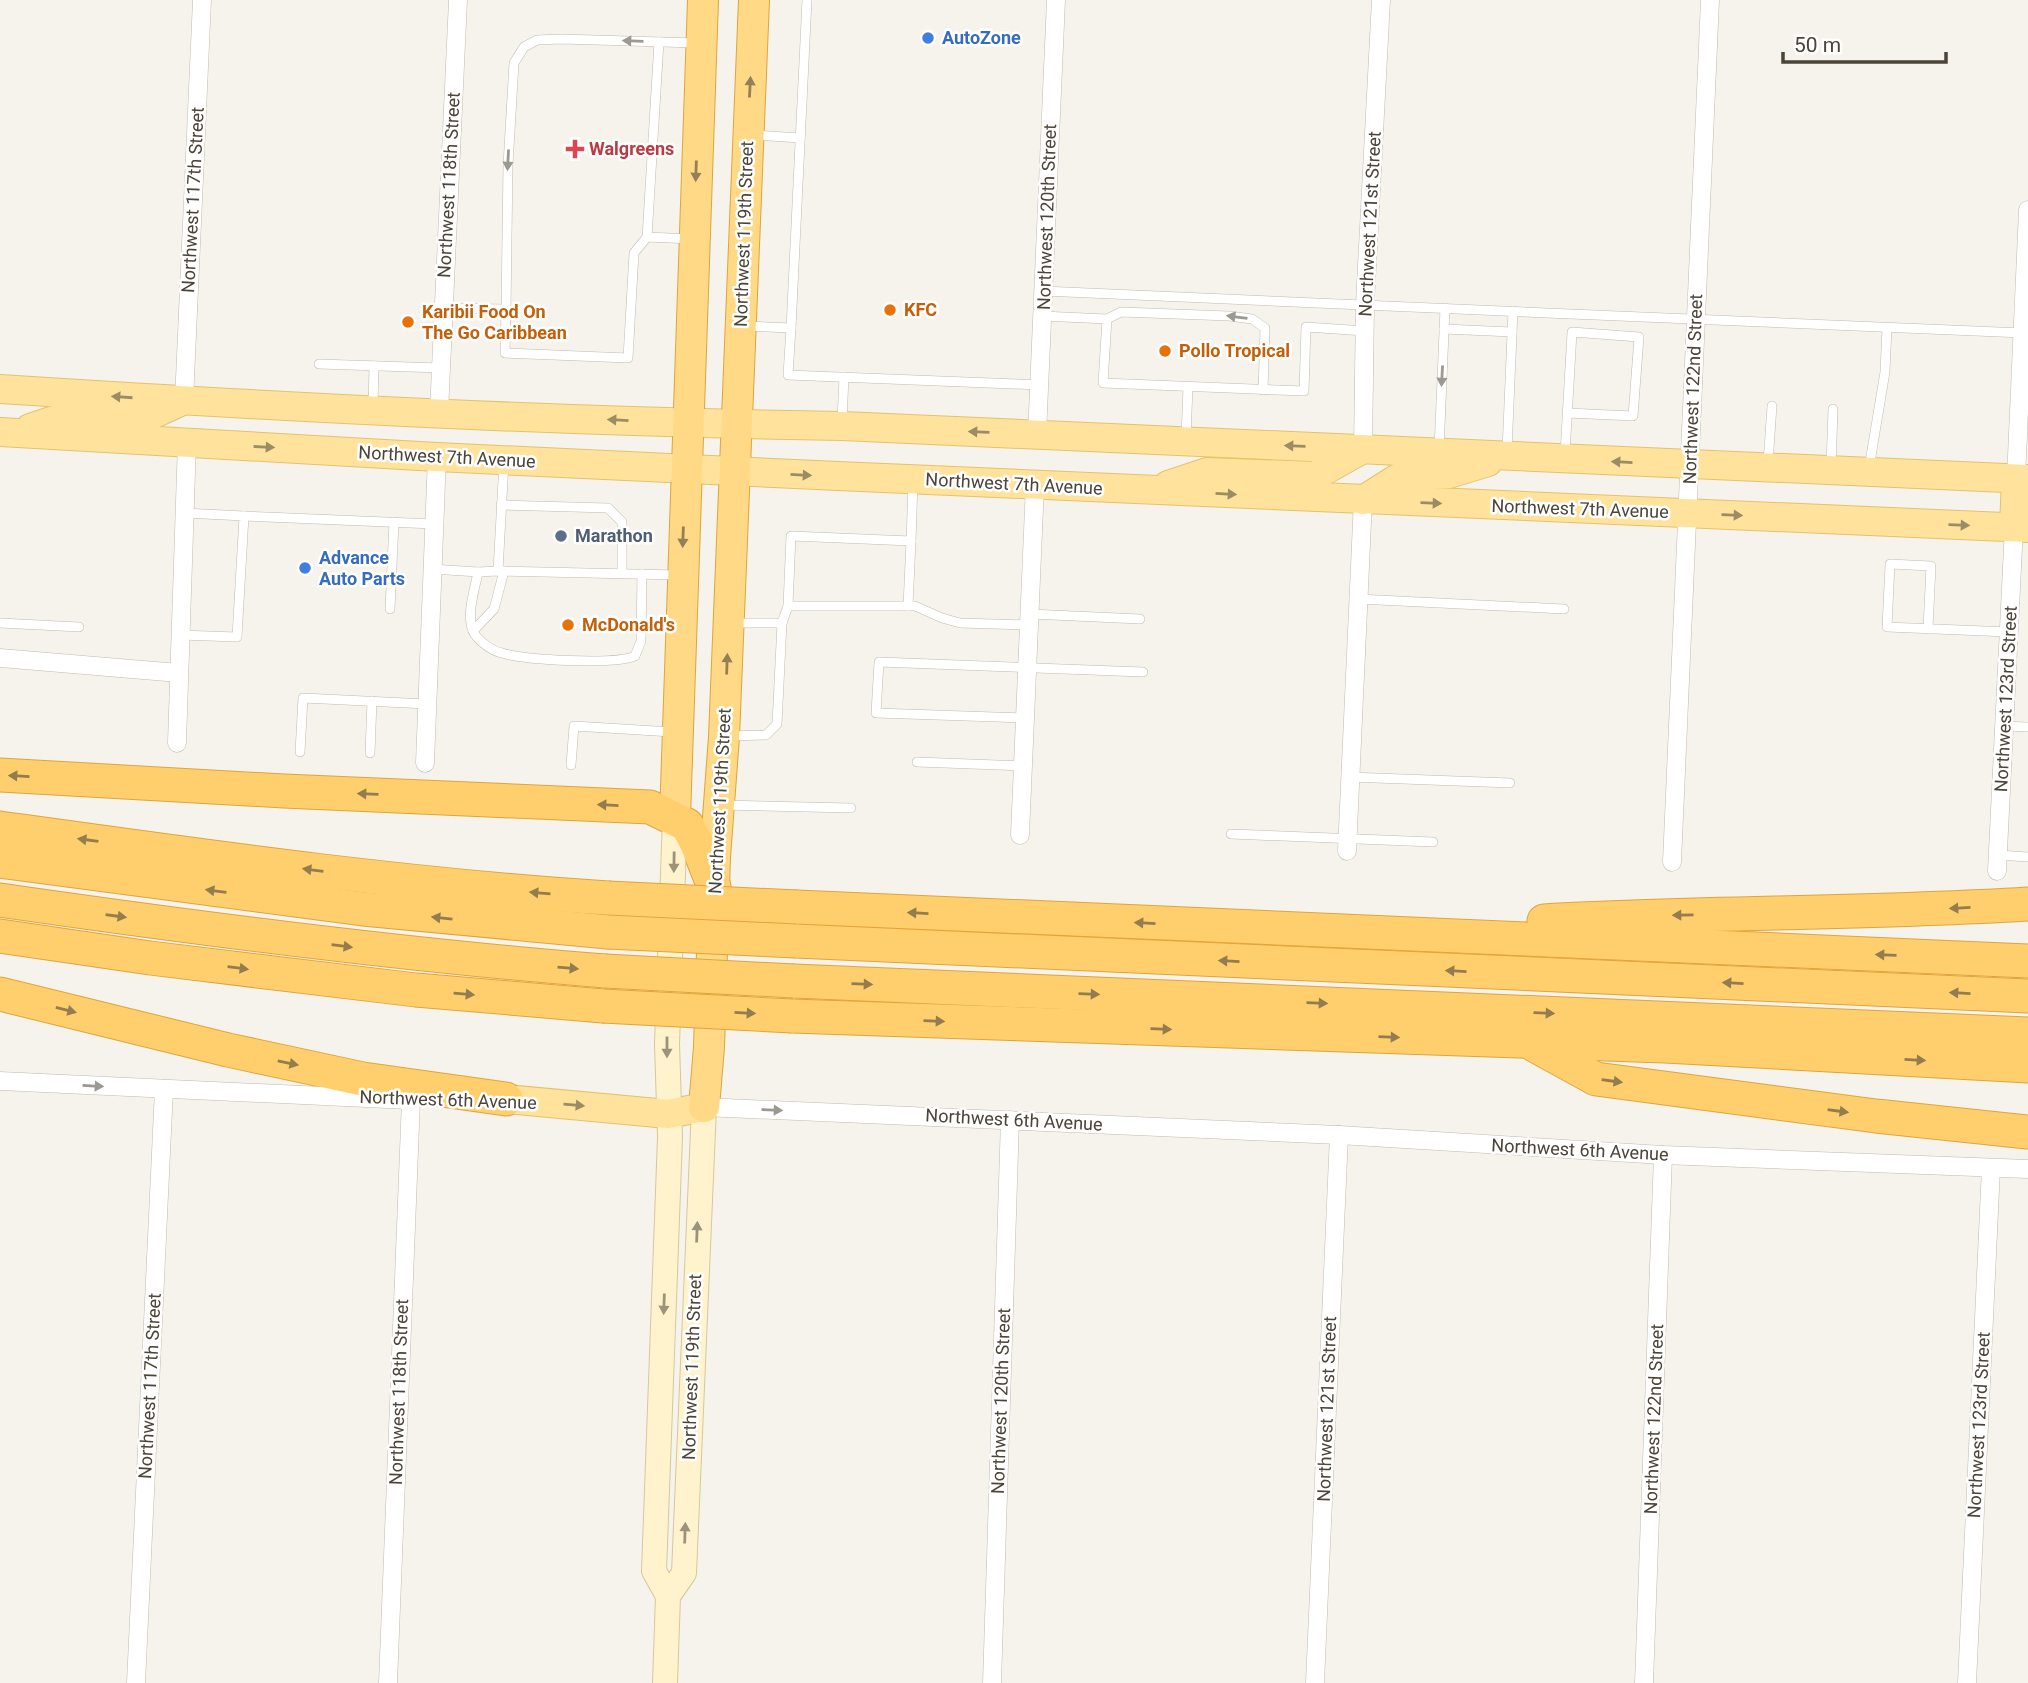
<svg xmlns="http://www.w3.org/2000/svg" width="2028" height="1683" font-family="Roboto,sans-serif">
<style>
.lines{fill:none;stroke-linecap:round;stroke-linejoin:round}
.service-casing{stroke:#c2bbae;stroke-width:10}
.minor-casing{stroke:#c2bbae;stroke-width:19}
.secondary-casing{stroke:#d6c79b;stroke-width:26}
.primary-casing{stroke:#e6c16a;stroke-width:30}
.trunk-casing{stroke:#e0a43c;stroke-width:32}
.motorway-casing{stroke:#e0a43c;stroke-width:35}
.service{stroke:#fff;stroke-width:9}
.minor{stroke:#fff;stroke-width:18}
.secondary{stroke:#fff3cd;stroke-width:24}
.primary{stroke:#ffe39c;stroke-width:28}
.trunk{stroke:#ffd985;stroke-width:30}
.motorway{stroke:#ffcf6e;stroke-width:33}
.motorway-bridge-casing{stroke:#e0a43c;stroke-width:35;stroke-linecap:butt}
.motorway-bridge{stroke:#ffcf6e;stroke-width:33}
.oneway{fill:#9c9892}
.oneway2{fill:#938057}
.oneway3{fill:#9c8c66}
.oneway4{fill:#937c4e}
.oneway5{fill:#9c937c}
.shop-dot{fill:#3f7fe0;stroke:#fff;stroke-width:2.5}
.health-dot{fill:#e0444e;stroke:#fff;stroke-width:2.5}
.food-dot{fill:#e8710a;stroke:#fff;stroke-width:2.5}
.service-dot{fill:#5c6f8a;stroke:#fff;stroke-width:2.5}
.labels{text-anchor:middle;stroke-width:5;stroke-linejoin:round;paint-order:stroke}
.shop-label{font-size:18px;font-weight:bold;fill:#366cbe;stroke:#fff;text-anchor:start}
.health-label{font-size:18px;font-weight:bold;fill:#be3a42;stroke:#fff;text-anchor:start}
.street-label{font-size:18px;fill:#4b4439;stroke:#fff}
.food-label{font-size:18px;font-weight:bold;fill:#c56008;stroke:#fff;text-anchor:start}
.service-label{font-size:18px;font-weight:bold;fill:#4e5e75;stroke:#fff;text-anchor:start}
</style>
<rect width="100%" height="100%" fill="#f6f3ec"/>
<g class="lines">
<g class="service-casing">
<g id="service">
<polyline points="753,135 800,138"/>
<polyline points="647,237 659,42"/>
<path d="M1043,291C1370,304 1696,321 2023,333"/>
<polyline points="443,308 506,309 505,353 628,358 634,253 647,237 692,239"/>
<polyline points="506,309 508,165 514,63 524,47 537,40 561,39 696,43"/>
<polyline points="1042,316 1107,319 1103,383 1304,391 1306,327 1365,331"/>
<polyline points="1107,319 1121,312 1229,316 1252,319 1265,328 1263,390"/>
<polyline points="744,326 791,328 807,0"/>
<polyline points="791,328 788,375 1040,385"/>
<polyline points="1444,329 1512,332"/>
<polyline points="319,364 441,368"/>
<polyline points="373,406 374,366"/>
<polyline points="842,421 844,377"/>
<polyline points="1186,437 1188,387"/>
<polyline points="1439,450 1445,308"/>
<polyline points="1507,451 1513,311"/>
<polyline points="1565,454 1572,332 1639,337 1633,416 1568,413"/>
<polyline points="1768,463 1772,406"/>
<polyline points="1831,466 1833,409"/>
<polyline points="1869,468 1885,372 1887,328"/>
<polyline points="501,505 608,508 622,522 622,573"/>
<polyline points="244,516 434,524"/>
<polyline points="432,569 478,572 498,571 678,575"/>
<polyline points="498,571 504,462"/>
<path d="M478,572C475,589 466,614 473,631C477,640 492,651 502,653C525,660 615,665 635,656L641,641L642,574"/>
<polyline points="1358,599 1564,609"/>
<polyline points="788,606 915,606 942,618 960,623 1029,625"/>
<polyline points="908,606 911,541"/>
<polyline points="390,609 394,522"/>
<polyline points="1030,614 1140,619"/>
<polyline points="0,623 79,627"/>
<polyline points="733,623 782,623 788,606 791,536 911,541 913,483"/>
<polyline points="1928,629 1931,566 1890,564 1887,627 2009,632"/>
<polyline points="473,631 494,609 504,571"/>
<polyline points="180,635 237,637 244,516 184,513"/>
<polyline points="1025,718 876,713 879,662 1143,672"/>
<polyline points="2004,726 2028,727"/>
<polyline points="729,736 766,735 777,724 782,623"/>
<polyline points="300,752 303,698 427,704"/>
<polyline points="370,753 372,701"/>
<polyline points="917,762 1023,766"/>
<polyline points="571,765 574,726 672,732"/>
<polyline points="1349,777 1510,783"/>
<polyline points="722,805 851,808"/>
<polyline points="1231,834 1433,842"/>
<polyline points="1998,855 2028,857"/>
</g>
</g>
<g class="minor-casing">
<g id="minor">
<polyline points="184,401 202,0"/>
<polyline points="439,412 458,0"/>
<polyline points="1037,435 1056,0"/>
<polyline points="1363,449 1365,304 1381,0"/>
<polyline points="2016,479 2028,210"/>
<polyline points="0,658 179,673"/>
<polyline points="177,743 187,442"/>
<polyline points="425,763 437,457"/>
<polyline points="1020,835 1035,485"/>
<polyline points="1347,851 1363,500"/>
<polyline points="1672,862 1710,0"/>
<polyline points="1997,871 2014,527"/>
<polyline points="0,1081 409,1100"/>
<polyline points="704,1107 1339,1135 1663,1155 2028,1169"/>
<polyline points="136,1683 164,1089"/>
<polyline points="388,1683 411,1100"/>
<polyline points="992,1683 1010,1120"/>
<polyline points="1315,1683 1339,1135"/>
<polyline points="1644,1683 1663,1155"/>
<polyline points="1967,1683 1991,1168"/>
</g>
</g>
<g class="secondary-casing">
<g id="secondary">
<polyline points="668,1596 654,1571 670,1137 667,1044 675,817"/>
<polyline points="665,1683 668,1596 684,1573 704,1107"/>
</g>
</g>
<g class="primary-casing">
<g id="primary">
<path d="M0,389C280,407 561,422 842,426L2028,479"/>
<polyline points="30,428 66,416 145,418 180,402"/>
<polyline points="0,432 437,457 838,476 2028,528"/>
<polyline points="1168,485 1207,472 1315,476 1363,449"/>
<polyline points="1363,500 1404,474 1449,474 1488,462"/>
<polyline points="2014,527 2016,479"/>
<polyline points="506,1099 668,1114 704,1107"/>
</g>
</g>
<g class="trunk-casing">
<g id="trunk">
<polyline points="675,817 703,0"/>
<polyline points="704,1107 709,1047 715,857 724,737 754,0"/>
</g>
</g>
<g class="motorway-casing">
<g id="motorway">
<polyline points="0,775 284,791 650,807 687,825 697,844 714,887"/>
<path d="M0,828C202,856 404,885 608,898"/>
<polyline points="0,861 363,909 608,932"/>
<path d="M0,900C201,929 402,955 605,971"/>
<polyline points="797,907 2028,961"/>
<path d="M1544,921C1705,912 1867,914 2028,904"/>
<polyline points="0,936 150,958 416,990 603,1006"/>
<polyline points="796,941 2028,996"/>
<polyline points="794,981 2028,1034"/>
<polyline points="0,994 228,1050 363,1079 506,1099"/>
<polyline points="792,1016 1665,1046 2028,1066"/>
<polyline points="1534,1045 1596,1079 1876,1116 2028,1132"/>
</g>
</g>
<use href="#service" class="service"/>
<use href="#minor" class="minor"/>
<use href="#secondary" class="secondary"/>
<use href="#primary" class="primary"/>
<use href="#trunk" class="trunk"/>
<use href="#motorway" class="motorway"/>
<g class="motorway-bridge-casing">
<g id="motorway-bridge">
<polyline points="608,898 797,907"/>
<polyline points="608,932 796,941"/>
<polyline points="605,971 794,981"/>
<polyline points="603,1006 792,1016"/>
</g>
</g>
<use href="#motorway-bridge" class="motorway-bridge"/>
</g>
<defs><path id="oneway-solid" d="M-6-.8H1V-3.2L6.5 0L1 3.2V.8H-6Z" transform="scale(1.75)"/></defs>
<g class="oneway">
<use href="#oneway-solid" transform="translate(633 41) rotate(-178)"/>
<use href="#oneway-solid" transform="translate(508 160) rotate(93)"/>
<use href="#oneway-solid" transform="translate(1237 317) rotate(-173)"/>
<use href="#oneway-solid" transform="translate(1442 376) rotate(93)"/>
<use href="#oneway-solid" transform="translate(93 1086) rotate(3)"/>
<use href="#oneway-solid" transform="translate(772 1110) rotate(2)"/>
</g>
<g class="oneway2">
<use href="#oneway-solid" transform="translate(750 87) rotate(-87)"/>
<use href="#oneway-solid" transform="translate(696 171) rotate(92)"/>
<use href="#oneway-solid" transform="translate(683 537) rotate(92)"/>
<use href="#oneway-solid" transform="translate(727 664) rotate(-88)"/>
</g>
<g class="oneway3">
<use href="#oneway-solid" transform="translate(122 397) rotate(-176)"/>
<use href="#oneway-solid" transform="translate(618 420) rotate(-177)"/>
<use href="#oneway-solid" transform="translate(979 432) rotate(-178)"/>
<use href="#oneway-solid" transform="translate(1295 446) rotate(-178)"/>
<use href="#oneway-solid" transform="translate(264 447) rotate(3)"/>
<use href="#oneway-solid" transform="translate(1622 462) rotate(-177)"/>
<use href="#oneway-solid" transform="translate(801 475) rotate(3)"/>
<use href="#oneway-solid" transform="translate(1226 494) rotate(3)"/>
<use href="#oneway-solid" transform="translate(1431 503) rotate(2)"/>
<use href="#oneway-solid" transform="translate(1732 515) rotate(2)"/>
<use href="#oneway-solid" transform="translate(1959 525) rotate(2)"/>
<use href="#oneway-solid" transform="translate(574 1105) rotate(5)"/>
</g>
<g class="oneway4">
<use href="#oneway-solid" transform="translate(19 776) rotate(-177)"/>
<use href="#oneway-solid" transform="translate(368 794) rotate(-178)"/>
<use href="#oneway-solid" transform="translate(608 805) rotate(-177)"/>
<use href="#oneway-solid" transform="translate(88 840) rotate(-172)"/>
<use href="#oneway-solid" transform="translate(313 870) rotate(-173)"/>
<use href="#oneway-solid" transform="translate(216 891) rotate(-173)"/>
<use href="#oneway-solid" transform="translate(540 893) rotate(-175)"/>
<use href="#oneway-solid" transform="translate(1960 908) rotate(177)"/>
<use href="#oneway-solid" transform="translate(918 913) rotate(-177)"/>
<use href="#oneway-solid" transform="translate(1683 915) rotate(179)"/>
<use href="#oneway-solid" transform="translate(116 916) rotate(8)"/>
<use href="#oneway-solid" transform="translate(442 918) rotate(-174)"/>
<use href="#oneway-solid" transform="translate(1145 923) rotate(-177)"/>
<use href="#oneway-solid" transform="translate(342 946) rotate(7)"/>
<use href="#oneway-solid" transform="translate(1886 955) rotate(-178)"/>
<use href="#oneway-solid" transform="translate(1229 961) rotate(-177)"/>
<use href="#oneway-solid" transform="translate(238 968) rotate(7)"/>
<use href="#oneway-solid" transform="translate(568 968) rotate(5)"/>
<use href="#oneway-solid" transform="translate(1456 971) rotate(-177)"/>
<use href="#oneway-solid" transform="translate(1733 983) rotate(-177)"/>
<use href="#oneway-solid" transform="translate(862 984) rotate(2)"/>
<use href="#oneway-solid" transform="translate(1960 993) rotate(-177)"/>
<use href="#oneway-solid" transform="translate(464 994) rotate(5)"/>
<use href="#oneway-solid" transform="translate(1089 994) rotate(2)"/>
<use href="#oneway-solid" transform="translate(1317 1003) rotate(2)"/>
<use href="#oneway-solid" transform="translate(66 1010) rotate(14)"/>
<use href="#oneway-solid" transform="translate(745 1013) rotate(3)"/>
<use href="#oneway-solid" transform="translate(1544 1013) rotate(2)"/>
<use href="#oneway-solid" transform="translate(934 1021) rotate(2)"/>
<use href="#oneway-solid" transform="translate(1161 1029) rotate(2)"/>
<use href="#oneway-solid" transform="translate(1389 1037) rotate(2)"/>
<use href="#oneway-solid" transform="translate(1915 1060) rotate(3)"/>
<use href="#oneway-solid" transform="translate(288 1063) rotate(12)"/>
<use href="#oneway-solid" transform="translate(1612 1081) rotate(8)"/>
<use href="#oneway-solid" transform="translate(1838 1111) rotate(8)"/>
</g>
<g class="oneway5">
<use href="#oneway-solid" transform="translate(674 862) rotate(91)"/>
<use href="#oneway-solid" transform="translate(667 1047) rotate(90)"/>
<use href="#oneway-solid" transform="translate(697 1232) rotate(-88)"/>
<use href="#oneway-solid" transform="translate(664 1304) rotate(92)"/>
<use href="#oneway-solid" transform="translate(685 1533) rotate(-88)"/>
</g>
<g class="shop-dot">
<circle cx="928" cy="38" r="7"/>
<circle cx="305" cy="568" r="7"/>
</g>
<path class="health-dot" d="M571.5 138.5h7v7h7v7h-7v7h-7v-7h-7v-7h7z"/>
<g class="food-dot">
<circle cx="890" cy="310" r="7"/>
<circle cx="408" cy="322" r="7"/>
<circle cx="1165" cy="351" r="7"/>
<circle cx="568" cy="625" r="7"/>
</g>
<circle class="service-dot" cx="561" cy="536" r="7"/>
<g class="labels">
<g class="shop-label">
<text x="942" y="44">AutoZone</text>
<text x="319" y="564">Advance<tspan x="319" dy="21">Auto Parts</tspan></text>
</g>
<g class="health-label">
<text x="589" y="155">Walgreens</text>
</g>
<g class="street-label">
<text transform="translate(449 185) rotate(-87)" y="6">Northwest 118th Street</text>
<text transform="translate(193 200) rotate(-87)" y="6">Northwest 117th Street</text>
<text transform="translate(1047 217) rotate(-88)" y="6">Northwest 120th Street</text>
<text transform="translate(1370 224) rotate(-87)" y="6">Northwest 121st Street</text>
<text transform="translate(744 234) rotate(-88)" y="6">Northwest 119th Street</text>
<text transform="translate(1693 389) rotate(-88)" y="6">Northwest 122nd Street</text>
<text transform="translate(447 457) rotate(3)" y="6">Northwest 7th Avenue</text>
<text transform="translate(1014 484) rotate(3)" y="6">Northwest 7th Avenue</text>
<text transform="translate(1580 509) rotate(2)" y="6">Northwest 7th Avenue</text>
<text transform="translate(2006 699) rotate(-87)" y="6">Northwest 123rd Street</text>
<text transform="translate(720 801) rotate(-87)" y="6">Northwest 119th Street</text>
<text transform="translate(448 1100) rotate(2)" y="6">Northwest 6th Avenue</text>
<text transform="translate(1014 1120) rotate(3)" y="6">Northwest 6th Avenue</text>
<text transform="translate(1580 1150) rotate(3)" y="6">Northwest 6th Avenue</text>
<text transform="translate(692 1367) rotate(-88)" y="6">Northwest 119th Street</text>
<text transform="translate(150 1386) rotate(-87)" y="6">Northwest 117th Street</text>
<text transform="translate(399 1392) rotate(-88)" y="6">Northwest 118th Street</text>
<text transform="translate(1001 1401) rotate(-88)" y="6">Northwest 120th Street</text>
<text transform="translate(1327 1409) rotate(-88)" y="6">Northwest 121st Street</text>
<text transform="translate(1654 1419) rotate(-88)" y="6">Northwest 122nd Street</text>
<text transform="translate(1979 1425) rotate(-87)" y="6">Northwest 123rd Street</text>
</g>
<g class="food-label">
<text x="904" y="316">KFC</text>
<text x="422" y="318">Karibii Food On<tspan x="422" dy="21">The Go Caribbean</tspan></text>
<text x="1179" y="357">Pollo Tropical</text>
<text x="582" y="631">McDonald's</text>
</g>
<g class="service-label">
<text x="575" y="542">Marathon</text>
</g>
</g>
<path d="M1783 52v10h163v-10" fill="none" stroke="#4b4439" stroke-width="3.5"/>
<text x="1794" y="52" font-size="21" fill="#4b4439" stroke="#ffffff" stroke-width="5" paint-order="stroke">50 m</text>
</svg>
